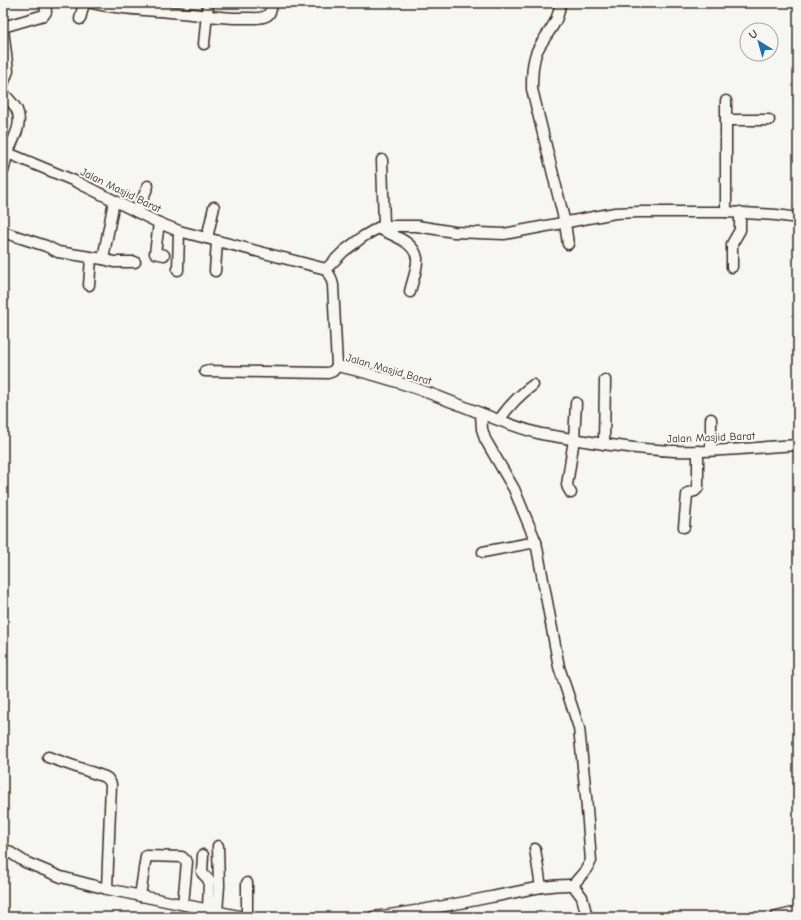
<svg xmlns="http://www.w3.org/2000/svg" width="801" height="920" font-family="'Comic Neue',sans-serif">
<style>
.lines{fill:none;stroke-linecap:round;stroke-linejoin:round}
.minor-casing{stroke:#3b2a1e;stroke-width:13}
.minor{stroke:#f6f6f2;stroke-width:10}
.labels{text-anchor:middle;stroke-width:4;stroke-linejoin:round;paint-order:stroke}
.street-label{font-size:11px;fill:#3b2a1e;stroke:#f6f6f2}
</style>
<rect width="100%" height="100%" fill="#f6f6f2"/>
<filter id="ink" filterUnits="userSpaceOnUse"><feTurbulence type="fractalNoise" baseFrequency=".025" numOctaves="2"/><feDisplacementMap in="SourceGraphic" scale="8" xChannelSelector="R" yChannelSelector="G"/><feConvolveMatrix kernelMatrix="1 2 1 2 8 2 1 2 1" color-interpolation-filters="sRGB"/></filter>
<g filter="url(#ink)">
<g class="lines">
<g class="minor-casing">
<g id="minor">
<path d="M92,3C121,10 151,10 181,13C203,15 225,19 248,18C253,18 261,19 266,16C271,14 271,8 272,3"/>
<path d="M560,3C559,24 546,33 537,51C532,63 532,77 532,89L565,223L568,244"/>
<polyline points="80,19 84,3"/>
<polyline points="3,27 44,15 46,12 45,3"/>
<polyline points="3,29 8,71 3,84"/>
<polyline points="204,44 208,3"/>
<path d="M3,93C8,98 14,104 17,110C23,125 13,139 8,152C6,158 5,165 3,171"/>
<polyline points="726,101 726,212"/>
<polyline points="726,120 769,120"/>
<path d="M3,151L77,182L159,223L179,231L326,269L331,278L333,285L337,366C376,374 415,387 452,402C481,413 510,426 541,434C585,441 629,449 674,451C715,453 757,447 798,445"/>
<polyline points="382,160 384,226"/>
<polyline points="137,212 148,186"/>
<polyline points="159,223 155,253 164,255"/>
<path d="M378,228C391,235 414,241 417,258C418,268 412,282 410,292"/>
<polyline points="3,232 46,246 58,252 103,259 114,201"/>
<polyline points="207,238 214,207"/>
<polyline points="103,259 114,262 135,262"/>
<polyline points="732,267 732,244 740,230 740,212"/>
<polyline points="326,269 344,251 364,236 378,228 384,226 417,226 454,232 504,234 615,213 639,212 726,212 776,215 798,218"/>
<polyline points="178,270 179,231"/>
<polyline points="215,271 217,241"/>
<polyline points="89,285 91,258"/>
<polyline points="205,371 328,373 333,371 337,366"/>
<polyline points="481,414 482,429 485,439 514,489 536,542 559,667 579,728 586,796 591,861 585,871 573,885"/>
<polyline points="711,419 711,450"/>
<path d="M499,420C509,406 519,395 533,385"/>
<polyline points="604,444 605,380"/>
<polyline points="571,493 568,488 567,485 574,439 576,403"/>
<polyline points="684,527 687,495 688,493 695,491 698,488 698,451"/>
<polyline points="483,552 536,542"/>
<polyline points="48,757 105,777 108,779 111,784 107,889"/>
<polyline points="3,848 25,862 61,877 107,889 244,917"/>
<polyline points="535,849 541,887"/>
<polyline points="203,855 202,872 203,874 209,880 208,910"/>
<polyline points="140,896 146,856 182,857 187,862 183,904"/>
<polyline points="217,912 219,886 218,846"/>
<polyline points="247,917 247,883"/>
<path d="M373,917C413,912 452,905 491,897C518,892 546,884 573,885L582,897L587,917"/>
<polyline points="776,917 798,912"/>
</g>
</g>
<use href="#minor" class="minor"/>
</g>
</g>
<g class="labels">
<g class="street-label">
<text transform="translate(121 190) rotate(26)" y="4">Jalan Masjid Barat</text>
<text transform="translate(389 369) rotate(16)" y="4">Jalan Masjid Barat</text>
<text transform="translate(711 437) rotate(-2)" y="4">Jalan Masjid Barat</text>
</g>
</g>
<rect width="801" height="920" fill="none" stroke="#f6f6f2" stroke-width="16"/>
<rect x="8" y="8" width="785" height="904" fill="none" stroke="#3b2a1e" stroke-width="1.5" filter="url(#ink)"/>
<g transform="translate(759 42) rotate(323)"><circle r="19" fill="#f6f6f2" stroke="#aba49d"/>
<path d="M0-3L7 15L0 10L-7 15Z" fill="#1f6fb2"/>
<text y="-6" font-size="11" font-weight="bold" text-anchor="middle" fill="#3b2a1e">U</text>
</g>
</svg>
